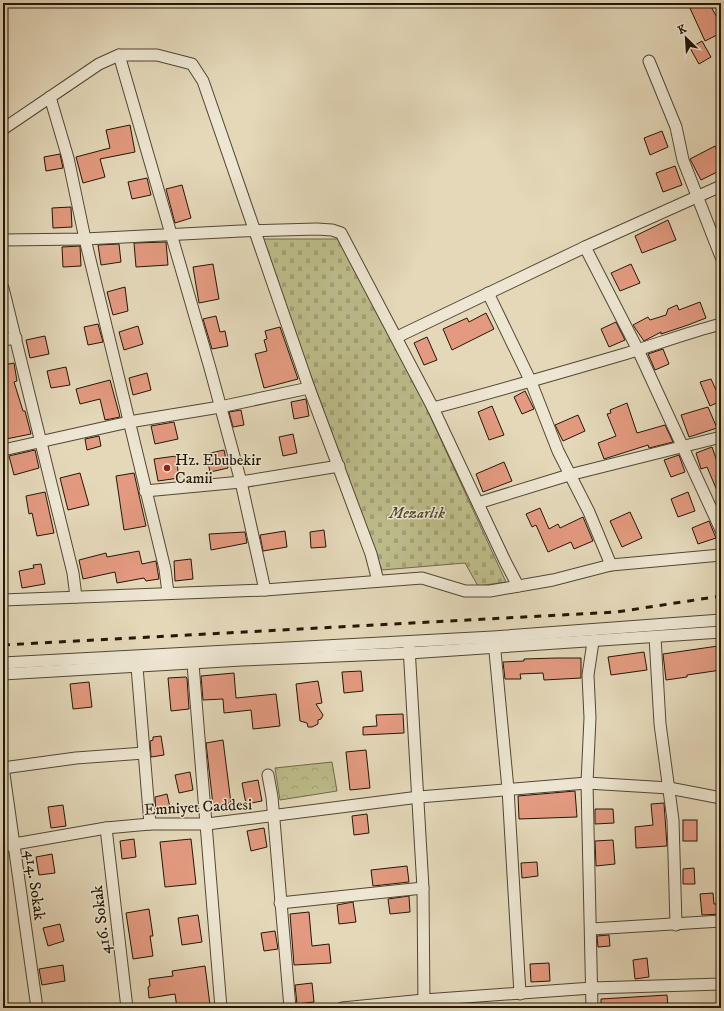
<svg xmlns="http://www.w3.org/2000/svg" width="724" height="1011" font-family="'IM FELL DW Pica',serif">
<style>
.forest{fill:url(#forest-crowns);stroke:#6f6a48}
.cemetery{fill:url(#cemetery-stones);stroke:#6f6a48}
.building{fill:#e39a80;stroke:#221707}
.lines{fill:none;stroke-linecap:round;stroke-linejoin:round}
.minor-casing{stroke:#524734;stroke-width:13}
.minor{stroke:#ede6d2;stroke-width:11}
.rail{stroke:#221707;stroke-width:3;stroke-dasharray:7 7;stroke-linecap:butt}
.poi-dot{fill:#8f2418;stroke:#ede6d2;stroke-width:1.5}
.labels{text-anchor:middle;stroke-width:3;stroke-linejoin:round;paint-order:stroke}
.poi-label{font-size:16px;fill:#221707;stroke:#ede6d2;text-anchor:start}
.park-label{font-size:16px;font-style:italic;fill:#50492e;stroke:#ede6d2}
.street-label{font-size:16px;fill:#221707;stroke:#ede6d2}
</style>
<defs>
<pattern id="forest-crowns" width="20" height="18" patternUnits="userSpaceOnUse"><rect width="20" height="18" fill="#bcbc8a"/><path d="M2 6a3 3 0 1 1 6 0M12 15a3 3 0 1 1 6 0" fill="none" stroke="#a1a176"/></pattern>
<pattern id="cemetery-stones" width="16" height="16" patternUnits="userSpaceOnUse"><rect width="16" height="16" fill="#bcbc8a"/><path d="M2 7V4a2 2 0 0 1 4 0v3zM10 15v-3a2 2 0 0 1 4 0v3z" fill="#a1a176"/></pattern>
</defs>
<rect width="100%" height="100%" fill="#e4d8b9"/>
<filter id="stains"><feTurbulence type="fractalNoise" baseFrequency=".005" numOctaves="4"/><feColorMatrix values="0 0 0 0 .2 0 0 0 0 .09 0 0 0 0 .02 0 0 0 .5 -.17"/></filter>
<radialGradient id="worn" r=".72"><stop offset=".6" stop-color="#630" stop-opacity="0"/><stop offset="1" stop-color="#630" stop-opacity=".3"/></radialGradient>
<polygon class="forest" points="332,762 337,791 280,800 275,768"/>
<polygon class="cemetery" points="261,239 339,239 403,357 506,582 478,586 465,563 382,570"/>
<g class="building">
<polygon points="696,3 709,3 721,25 721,33 705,41 689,6"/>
<polygon points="702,41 711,57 699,64 690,48"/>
<polygon points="130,125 135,152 100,159 105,177 83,183 76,157 110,148 106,130"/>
<polygon points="662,131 668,147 650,155 644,138"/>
<polygon points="715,146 721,158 721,170 701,180 690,159"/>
<polygon points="60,154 63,168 46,171 44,157"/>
<polygon points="675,166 682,185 663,192 656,173"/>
<polygon points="147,178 151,195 132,199 128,182"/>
<polygon points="182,185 191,218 175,223 166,189"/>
<polygon points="71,207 72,227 53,228 52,208"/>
<polygon points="668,220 676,240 642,253 635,236"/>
<polygon points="166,242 168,265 136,267 134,243"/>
<polygon points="119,244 121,262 101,265 98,245"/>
<polygon points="80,246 81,266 63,267 62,247"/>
<polygon points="213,264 219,299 199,303 193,267"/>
<polygon points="631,264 640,283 620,291 611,273"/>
<polygon points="125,287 128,311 113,315 107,292"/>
<polygon points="700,302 706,318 688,325 661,334 661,332 644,341 633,325 648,317 650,320 666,315 668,309 677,305 679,310"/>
<polygon points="486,313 494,329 452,350 443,329 467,318 469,322"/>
<polygon points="216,316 220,332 225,331 228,346 212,349 203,319"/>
<polygon points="616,322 625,340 609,347 601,329"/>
<polygon points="98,324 103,342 88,345 84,327"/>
<polygon points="138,326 143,344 124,350 119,332"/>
<polygon points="280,327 298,379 264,388 255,354 267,351 264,340 267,339 265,331"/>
<polygon points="45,336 49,354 30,358 26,340"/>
<polygon points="427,337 437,360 424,365 414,343"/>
<polygon points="663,349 669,364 655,370 648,354"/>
<polygon points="14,363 17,381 14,382 23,411 25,411 31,434 6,439 3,426 3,365"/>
<polygon points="66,367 70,385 51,388 47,371"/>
<polygon points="147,373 151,390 133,395 129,378"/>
<polygon points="711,379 721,401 710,406 700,382"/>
<polygon points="110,380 120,417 105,420 100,399 80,404 76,389"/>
<polygon points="525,391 534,409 522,414 514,397"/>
<polygon points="306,399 309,416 294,419 291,402"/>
<polygon points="627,403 637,433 665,425 673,442 649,448 648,445 604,459 598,443 616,436 607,414 611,413 610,410"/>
<polygon points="492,406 504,435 489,440 478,412"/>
<polygon points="708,407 717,428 689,437 681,415"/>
<polygon points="241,410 244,425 233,427 229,412"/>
<polygon points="578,415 585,431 563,441 555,425"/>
<polygon points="174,422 178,439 155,444 151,426"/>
<polygon points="293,434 297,453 283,456 279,437"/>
<polygon points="99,436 101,446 87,450 85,439"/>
<polygon points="712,447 721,473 721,500 707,467 701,469 696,453"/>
<polygon points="35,450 39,468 14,475 9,456"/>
<polygon points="224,450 228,468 210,472 206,454"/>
<polygon points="679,455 685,472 671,477 664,460"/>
<polygon points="176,456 179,478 158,481 154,459"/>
<polygon points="504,462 512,481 483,492 476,474"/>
<polygon points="80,473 89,505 68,510 60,478"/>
<polygon points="134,473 146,526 124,530 116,476"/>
<polygon points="45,492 54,533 37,536 32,513 29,514 26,496"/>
<polygon points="688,492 695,511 678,517 671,499"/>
<polygon points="540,508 549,529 558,524 560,528 583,517 593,541 574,549 571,542 548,552 536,525 532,527 526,514"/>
<polygon points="630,512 642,538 622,547 610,521"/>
<polygon points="709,521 716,538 698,544 692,528"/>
<polygon points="324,530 326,547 311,548 310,532"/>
<polygon points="285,531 287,547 263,551 260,535"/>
<polygon points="245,532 247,543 211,550 209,534"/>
<polygon points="139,551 142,564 156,561 159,579 146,581 144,578 117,583 115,572 83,579 79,560 106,553 107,557"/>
<polygon points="191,559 193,579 175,581 174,561"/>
<polygon points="41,564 45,584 22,588 19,571 34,568 33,565"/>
<polygon points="718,646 721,670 687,675 687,677 666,680 663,654"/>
<polygon points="644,652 647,670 611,675 608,657"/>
<polygon points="556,658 581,658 581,678 544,680 543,673 520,674 521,679 505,679 503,662 524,661 524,659"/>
<polygon points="361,671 363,691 344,693 342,672"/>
<polygon points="234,673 236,698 276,694 280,726 253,729 251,710 224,713 223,699 203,700 201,676"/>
<polygon points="186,677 187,678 189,709 171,711 168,678"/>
<polygon points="318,681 322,703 316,704 323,715 321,719 318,720 318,724 312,727 308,727 307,723 300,721 296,684"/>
<polygon points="89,682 92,707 73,709 70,684"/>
<polygon points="403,714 404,733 363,735 363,727 377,726 376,715"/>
<polygon points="161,736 164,755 151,757 150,741 153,740 153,737"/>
<polygon points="223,740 231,803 213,805 206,743"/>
<polygon points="366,750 370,788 350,790 346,752"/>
<polygon points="190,772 193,790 179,793 175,775"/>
<polygon points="258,780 262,801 246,804 242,783"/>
<polygon points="575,791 577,817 519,819 518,796"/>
<polygon points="167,794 171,812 156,815 155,797"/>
<polygon points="664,803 667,846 636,848 635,827 653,825 651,804"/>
<polygon points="63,805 66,826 51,828 48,807"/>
<polygon points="595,809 613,809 614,823 595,824"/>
<polygon points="367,814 369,833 354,835 352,816"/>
<rect x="683" y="820" width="14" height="21"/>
<polygon points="264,828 267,847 251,851 247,831"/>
<polygon points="134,839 136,857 122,859 120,841"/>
<polygon points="191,839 196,884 165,887 160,842"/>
<polygon points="613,840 615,864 596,866 595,841"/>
<polygon points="52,854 55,873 39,875 36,857"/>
<polygon points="537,862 538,876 522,878 521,863"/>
<polygon points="407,866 409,882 373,886 371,870"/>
<polygon points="694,868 695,884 683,884 683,869"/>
<polygon points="713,893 714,904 721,904 721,914 702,915 700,894"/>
<polygon points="409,896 410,912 390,914 388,899"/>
<polygon points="353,902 356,922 339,924 337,905"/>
<polygon points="149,909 153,936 150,936 153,956 133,959 126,913"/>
<polygon points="309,912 312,946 329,944 331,963 294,965 290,914"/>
<polygon points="198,915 202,942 182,945 178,918"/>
<polygon points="60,924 64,941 48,946 43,928"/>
<polygon points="275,931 278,949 264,951 261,933"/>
<polygon points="609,935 610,946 598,947 597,936"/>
<polygon points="647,958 649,977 635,979 633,960"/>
<polygon points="549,963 550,981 531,982 530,964"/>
<polygon points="63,965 65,981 42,985 39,969"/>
<polygon points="205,966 210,1005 177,1008 175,994 149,998 148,987 150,986 149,979 173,976 172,971"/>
<polygon points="312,983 314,1002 297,1004 295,985"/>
<polygon points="667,995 668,1008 601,1008 601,999"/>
</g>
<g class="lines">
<g class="minor-casing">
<g id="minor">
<polyline points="119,55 210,368 241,482 265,590"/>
<polyline points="649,61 676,127 683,160 721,257"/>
<polyline points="50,97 68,158 85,239 165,569 168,593"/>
<polyline points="3,129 99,64 119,55 157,55 192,64 203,81 309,388 371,554 378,581"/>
<polyline points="3,240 85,239 241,231 317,229 332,230 341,233 433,408 505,561 518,586"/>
<polyline points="585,247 638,350 721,530"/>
<polyline points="3,288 73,573 76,597"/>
<polyline points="488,293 531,382 558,451 589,512 611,565"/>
<polyline points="397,337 585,247 721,186"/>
<polyline points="3,340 16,338"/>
<path d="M433,408C498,391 563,372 628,353C660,343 690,332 721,324"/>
<polyline points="3,450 129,422 220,407 309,388"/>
<polyline points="145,491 241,482 339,466"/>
<polyline points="478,503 569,475 721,437"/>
<polyline points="3,600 265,590 422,578 465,591 490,591 553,580 611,565 721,555"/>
<polyline points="655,637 660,724 673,820 676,925"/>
<polyline points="494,641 508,789 520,994"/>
<polyline points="409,647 423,888 424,1008"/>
<polyline points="3,663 493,637 721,620"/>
<polyline points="193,664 221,1008"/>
<polyline points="137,667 150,824"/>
<polyline points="3,674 242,660 409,653 721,632"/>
<polyline points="3,767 37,1008"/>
<polyline points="3,768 76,758 144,753"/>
<polyline points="268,775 272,797 290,1008"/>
<polyline points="106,828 127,1008"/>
<polyline points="3,846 106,828 150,824 207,824 419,797 587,783 669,788 721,798"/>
<polyline points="280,903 423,888"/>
<polyline points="591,929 721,921"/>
<polyline points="342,1008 424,1000 592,988 721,984"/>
<polyline points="592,1008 587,783 590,718 588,675 593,642"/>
</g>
</g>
<use href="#minor" class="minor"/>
<polyline class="rail" points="3,645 617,612 721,596"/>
</g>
<circle class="poi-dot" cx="167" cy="468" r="4"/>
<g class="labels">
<g class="poi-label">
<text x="175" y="465">Hz. Ebubekir<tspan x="175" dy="18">Camii</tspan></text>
</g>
<g class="park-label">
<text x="417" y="518">Mezarlık</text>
</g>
<g class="street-label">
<text transform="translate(198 806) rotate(-3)" y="6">Emniyet Caddesi</text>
<text transform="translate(36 885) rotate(82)" y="6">414. Sokak</text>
<text transform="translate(100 920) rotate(-97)" y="6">416. Sokak</text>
</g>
</g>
<rect width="724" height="1011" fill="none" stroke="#e4d8b9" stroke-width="16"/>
<rect x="4" y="4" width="716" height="1003" fill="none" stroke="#221707" stroke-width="2"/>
<rect x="8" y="8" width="708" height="995" fill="none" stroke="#221707"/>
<g transform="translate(686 38) rotate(335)" stroke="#ede6d2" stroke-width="3" paint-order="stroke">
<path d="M0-3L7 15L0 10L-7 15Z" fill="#221707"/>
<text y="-6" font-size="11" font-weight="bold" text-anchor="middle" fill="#221707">K</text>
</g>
<rect width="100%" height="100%" filter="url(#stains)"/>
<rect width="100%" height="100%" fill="url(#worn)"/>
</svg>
